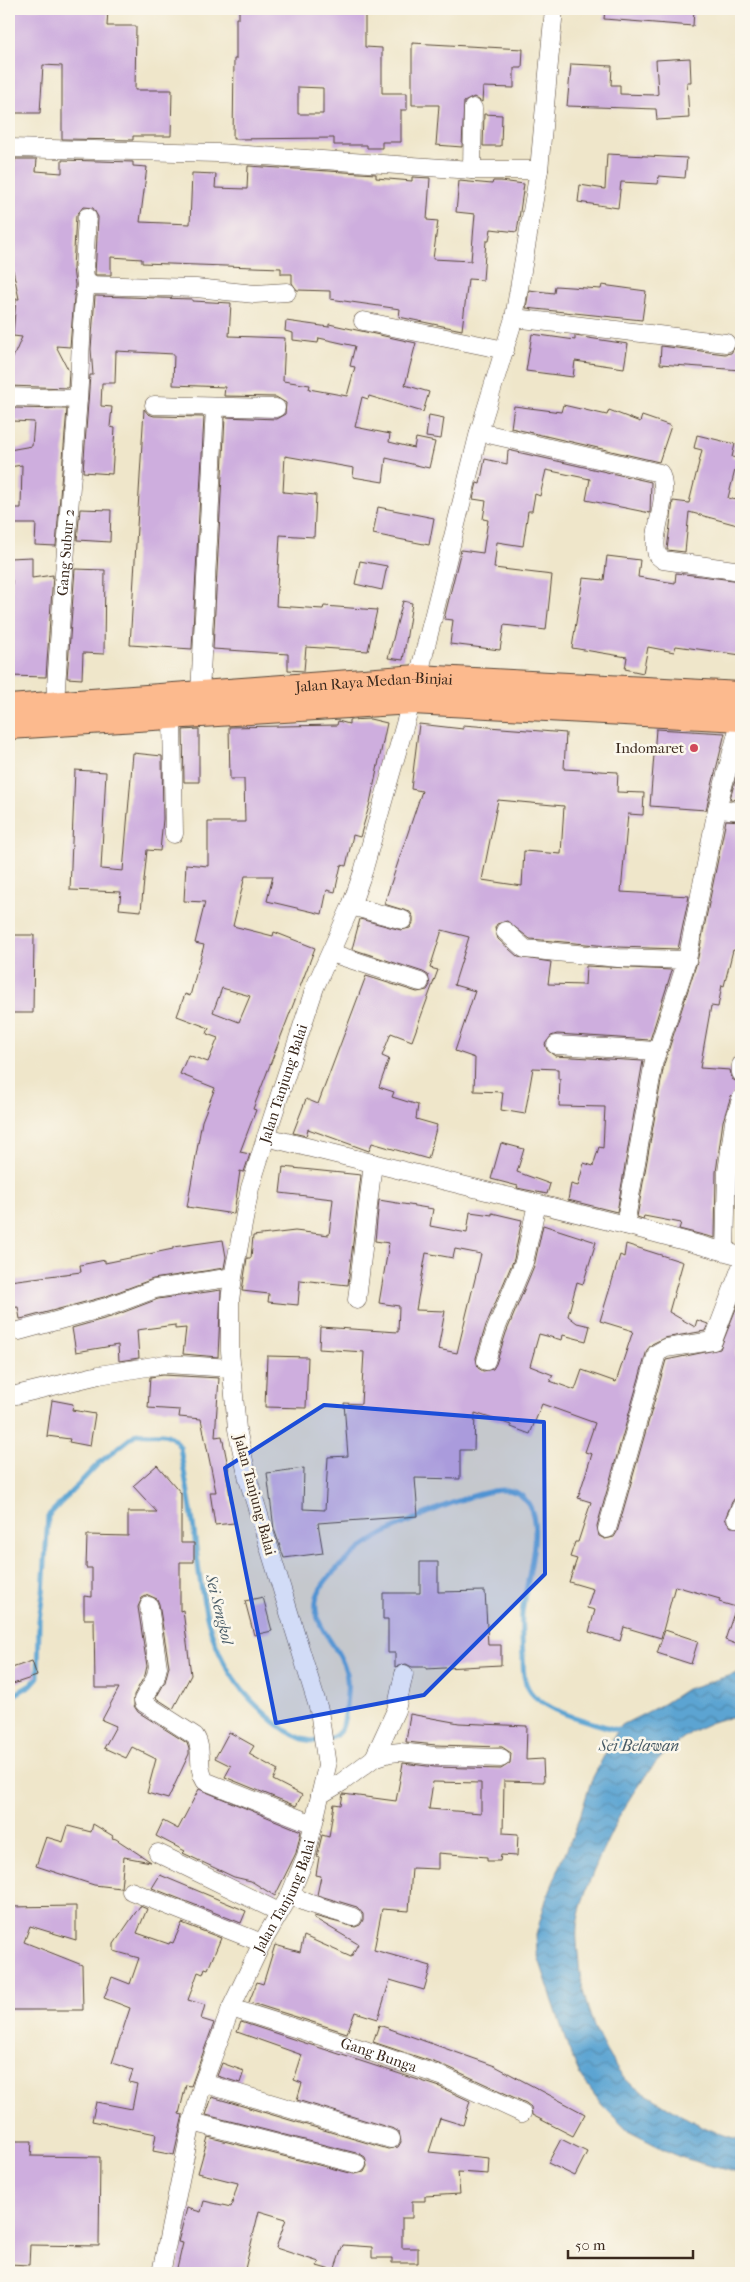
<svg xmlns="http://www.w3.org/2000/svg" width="750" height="2282" font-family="'IM FELL French Canon',serif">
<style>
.water{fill:url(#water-waves);stroke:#4c6778}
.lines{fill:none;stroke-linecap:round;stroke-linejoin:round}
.stream{stroke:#5ca4d2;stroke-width:5}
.building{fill:#ceaede;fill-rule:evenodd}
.minor-casing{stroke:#564638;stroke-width:19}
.highway-casing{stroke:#564638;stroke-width:28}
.minor{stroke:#fff;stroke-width:18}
.highway{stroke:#fcba8e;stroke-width:26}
.marked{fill:#1d4ed8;fill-opacity:0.2;stroke:#1d4ed8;stroke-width:4;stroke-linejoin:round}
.poi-dot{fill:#d1495b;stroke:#fbf7ec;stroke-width:2}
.labels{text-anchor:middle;stroke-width:5;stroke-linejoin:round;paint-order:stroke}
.street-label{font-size:15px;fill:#3b2a1e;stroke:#fbf7ec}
.poi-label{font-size:15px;fill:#3b2a1e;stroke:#fbf7ec;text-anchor:end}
.water-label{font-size:16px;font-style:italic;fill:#485b66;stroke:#fbf7ec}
</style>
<defs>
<pattern id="water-waves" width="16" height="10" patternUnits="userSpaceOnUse" patternTransform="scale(1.25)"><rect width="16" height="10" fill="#5ca4d2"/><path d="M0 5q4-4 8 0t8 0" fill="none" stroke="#4d86aa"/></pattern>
</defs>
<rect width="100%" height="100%" fill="#fbf7ec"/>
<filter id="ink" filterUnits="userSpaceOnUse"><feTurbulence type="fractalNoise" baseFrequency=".02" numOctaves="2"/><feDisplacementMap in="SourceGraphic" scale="10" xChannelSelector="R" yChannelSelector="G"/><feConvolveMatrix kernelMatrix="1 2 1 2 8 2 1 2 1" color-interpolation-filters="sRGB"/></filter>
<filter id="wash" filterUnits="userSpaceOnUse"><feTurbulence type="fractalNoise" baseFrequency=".0096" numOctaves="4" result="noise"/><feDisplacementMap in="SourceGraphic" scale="20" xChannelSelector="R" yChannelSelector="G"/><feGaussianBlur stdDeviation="1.12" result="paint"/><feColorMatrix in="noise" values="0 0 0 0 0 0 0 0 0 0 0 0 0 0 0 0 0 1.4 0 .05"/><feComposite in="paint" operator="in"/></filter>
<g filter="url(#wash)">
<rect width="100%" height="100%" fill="#efe6ca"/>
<path class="water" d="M741,1672V1717C734,1718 726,1718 719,1720C672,1733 635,1784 615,1825C601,1854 584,1888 578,1920C575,1934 578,1950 579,1965C583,2004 598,2045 623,2076C631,2086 642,2092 653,2098C682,2116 708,2132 741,2140V2174L686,2159L669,2152L628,2131L602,2105L580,2075L568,2047L537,1953L536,1935L546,1900L579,1820L591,1781L616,1733L622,1725L663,1704L686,1689Z"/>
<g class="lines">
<path class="stream" d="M9,1698L31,1685L38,1677L39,1620L43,1593L48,1516L99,1463L137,1433C157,1437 166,1426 180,1447C184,1475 191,1503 194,1531C202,1598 206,1658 258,1707C271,1719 281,1729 296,1736C309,1743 330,1744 340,1731C345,1724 345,1714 346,1705C348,1688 349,1674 341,1659C332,1640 313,1623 316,1601C319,1579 355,1552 373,1540C396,1525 488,1483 512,1491C555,1504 524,1584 522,1614C521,1628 522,1642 523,1656C523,1671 523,1685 534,1696C554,1715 596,1723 623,1732"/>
</g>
<g id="blocks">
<g class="building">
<polygon points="9,9 108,9 107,26 136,26 135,90 172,90 171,136 133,136 133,140 62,139 62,66 43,65 40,113 10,113"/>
<path d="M239,9H365V47L382,48V93H407V110H401V142H382V148H367V145H334V138L233,139L234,59H236V18H239ZM298,87L323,88V114H298Z"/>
<polygon points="605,9 694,9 693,26 604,19"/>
<polygon points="412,43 523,49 522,68 514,68 514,88 483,87 482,102 474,97 464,102 462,147 436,145 439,105 412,105"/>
<polygon points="690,58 691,82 687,82 689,118 657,120 656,109 567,106 571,64 612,66 611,85 620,85 620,94 655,95 658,94 656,60"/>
<polygon points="484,114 502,115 501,146 483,146"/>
<polygon points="607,154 687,158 685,178 659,176 658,184 621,182 618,208 578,202 580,185 605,189"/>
<polygon points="15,159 37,159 36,171 62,173 62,160 133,162 133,166 147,167 140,222 190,224 192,173 216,174 215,188 247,189 248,166 376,174 376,178 412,181 412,177 430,178 427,220 438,221 433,259 471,261 475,214 456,212 459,181 492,184 493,181 501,181 524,184 517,232 491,229 489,241 486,241 483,280 468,279 462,330 399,317 400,309 330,299 330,291 297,290 292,283 292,274 281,274 281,268 142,263 142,259 111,257 111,275 95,275 98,217 93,208 83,207 76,216 73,268 75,285 70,347 56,346 69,371 68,388 9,386 9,367 22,337 13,336 16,299 19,299 13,270 9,270 9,235 12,235 14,199 11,199"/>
<polygon points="602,285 646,291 642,320 526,308 529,290 554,293 555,286 601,289"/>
<polygon points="95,296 192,299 192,301 231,303 229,336 285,338 283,381 310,385 309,389 347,396 355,367 350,366 355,346 319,338 318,343 293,340 293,333 285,331 286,321 329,327 329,324 416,343 405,385 429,392 423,412 369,396 368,399 362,397 355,427 390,434 389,442 414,448 416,438 435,442 429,468 386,458 383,482 353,477 354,468 285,456 283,492 316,495 314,537 280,535 276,606 323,609 324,606 377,610 368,651 306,647 304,671 288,670 288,654 213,649 225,417 276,419 285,414 286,403 276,397 224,396 225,387 173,385 174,354 116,351 115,383 102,383 101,406 112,407 110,427 115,428 112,474 83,472 90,375 93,375 91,349"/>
<polygon points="532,334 575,340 575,336 628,344 624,368 575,361 573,377 526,371"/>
<polygon points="661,346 725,354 731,353 735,347 741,348 741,370 660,364"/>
<polygon points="563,405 607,415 609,410 640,422 642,416 671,426 659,462 511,428 514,406 561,412"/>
<polygon points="13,408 67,409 56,546 35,545 36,524 11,524 11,508 21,508 22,465 9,467 9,450 32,446 34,422 13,421"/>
<polygon points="144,409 148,414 154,416 204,417 192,649 130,645"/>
<polygon points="429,415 444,418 441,439 426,437"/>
<polygon points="697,435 735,444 732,457 738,458 728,498 741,501 741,526 689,512 685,552 667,550 673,501 689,503 702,450 694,448"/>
<polygon points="508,450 651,482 650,513 586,500 590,479 546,470 540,496 535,494 532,511 528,511 523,546 497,542 494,568 552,575 546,630 504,625 500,650 450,644 453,620 444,619 461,550 483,553 488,520 483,519 486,501 473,499 477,483 480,484 485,459 507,464"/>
<polygon points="378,507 434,518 429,545 373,534"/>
<polygon points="80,509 111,510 110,542 77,540"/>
<polygon points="607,556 640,560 638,577 675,583 676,573 741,581 741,655 676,646 674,652 648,647 643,673 625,669 627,657 572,648 583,578 604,580"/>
<polygon points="32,557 32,578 53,575 46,677 9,676 12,580 9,580 9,558"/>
<polygon points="360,561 387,566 382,590 355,584"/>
<polygon points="75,569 105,570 104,654 83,653 82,679 67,678"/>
<polygon points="403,601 412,603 403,660 388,658"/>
<path d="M370,719L387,723L370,803L360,837L353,835L346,866L341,865L335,892L327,890L322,914L267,901L273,876H245L233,926L273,936L274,932L315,948L253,1109L256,1110L240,1152L250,1154L244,1172L240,1171L234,1214L187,1207L202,1121L215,1088L180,1074L188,1055L208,1062L218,1038L207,1034L209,1028L177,1016L185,994L190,996L204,945L195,943L205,902L184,901L186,864L208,866V822H245L244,779H230L229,727L337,725L338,721L349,724V720ZM222,988L250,996L239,1022L213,1012Z"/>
<path d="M419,724L463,729V725L566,733L564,769L618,772L617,792L644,793L643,815L628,814L621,892L689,896L678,949L619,947L530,939L507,921L497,924L495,928L498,939L518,957L551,962L548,984L585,985L586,966L672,970L650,1040L557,1034L551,1036L545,1044L547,1050L555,1056L643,1061L617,1212L568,1200L571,1184L578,1186L584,1163L593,1166L599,1147L603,1148L605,1107L559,1106L560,1079H558V1069L533,1068L525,1114L501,1110L503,1092L474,1091L475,1058L455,1051L475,991L454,985L469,937L442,930L430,968L438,970L412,1041L391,1033L382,1056L389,1059L379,1087L394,1092L392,1097L418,1105L416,1119L437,1125L428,1159L372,1143L369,1151L308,1129L306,1136L293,1133L306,1099L318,1104L366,976L417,992L427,990L430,985L428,975L423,972L352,949L360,919L401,930L410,928L413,923V917L410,912L384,904L422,791L411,789ZM498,800L564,806L561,854L524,851L522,886L482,880Z"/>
<polygon points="199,729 199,782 184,782 183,730"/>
<polygon points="656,729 725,733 706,810 650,806"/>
<polygon points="133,753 162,756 163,819 160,851 147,850 141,911 119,909 121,892 70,890 75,770 106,772 101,869 123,871"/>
<polygon points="741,759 741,800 730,799"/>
<polygon points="726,820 741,821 741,952 733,950 724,986 722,985 718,1007 711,1006 700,1068 730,1070 732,1079 739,1083 738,1089 731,1096 723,1121 716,1172 715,1238 679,1229 681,1223 644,1216 643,1219 637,1217 664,1064 697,962"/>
<polygon points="9,935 34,935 33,1013 9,1013"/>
<polygon points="501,1143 524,1149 517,1172 550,1184 547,1194 517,1188 518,1186 491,1179"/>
<polygon points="283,1167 361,1175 348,1285 300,1280 298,1305 268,1302 269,1294 242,1291 247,1258 251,1258 253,1236 295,1231 329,1235 333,1199 280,1193"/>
<path d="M379,1200L433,1209L430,1226L467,1233L470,1212L492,1215V1213L522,1220L514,1259L486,1325L476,1358L478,1368L483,1371L493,1369L496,1364L506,1333L534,1266L543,1225L596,1242L583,1284L577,1282L568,1316L577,1323L590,1326L586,1341L563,1335L562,1340L539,1334L530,1366L553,1375L550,1381L575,1390L582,1370L616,1382L633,1331L600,1321L620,1255L624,1257L626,1244L683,1262L669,1312L695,1327L697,1320L708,1324L705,1331L664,1338L652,1344L647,1350L597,1526L599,1536L605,1539L614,1537L617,1532L666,1360L720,1349L741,1296V1337L735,1356L741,1357V1497L735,1498L732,1502L725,1519L731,1527H741V1646L725,1640L736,1607L719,1602L720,1599L675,1586L661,1638L624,1627L620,1641L589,1632L595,1610L587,1608L593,1589L569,1582L577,1559L570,1557L575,1542H578L591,1502L578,1498L592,1454L585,1452L595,1423L542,1404L530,1434L511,1427V1425L475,1413L474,1450H460V1479L415,1478L418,1516L318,1523L323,1553L284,1558L274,1529L267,1473L304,1468L303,1509L325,1510L328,1457L348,1456L344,1403L361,1404L364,1352L319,1349L320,1327L398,1332L399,1306L379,1303L389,1243L375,1241ZM455,1249L481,1254L457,1353L438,1349L445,1311L416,1310L426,1253L453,1258Z"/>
<polygon points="223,1240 226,1257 224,1268 153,1279 104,1297 25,1318 20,1319 18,1307 9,1308 9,1281 81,1272 80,1265 105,1260 105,1263 173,1249 173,1247"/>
<polygon points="221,1290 218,1357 183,1354 186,1328 175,1329 175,1325 137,1330 139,1358 119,1361 118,1345 76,1352 72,1328 111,1317 158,1299"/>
<polygon points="267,1356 308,1357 306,1408 265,1407"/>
<polygon points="163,1375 219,1378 215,1437 222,1436 229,1471 226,1471 234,1523 215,1525 210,1492 216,1492 201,1419 179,1417 180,1410 148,1408 150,1377"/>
<polygon points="52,1400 73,1404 72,1410 95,1414 90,1446 69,1442 70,1439 47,1436"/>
<polygon points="157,1465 181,1493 181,1543 194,1543 194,1562 180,1562 180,1611 183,1610 191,1675 173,1709 156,1698 165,1682 169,1666 159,1604 157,1599 148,1595 142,1598 138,1607 147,1666 145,1675 134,1695 134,1706 138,1712 187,1743 189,1749 189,1754 168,1799 147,1793 156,1759 132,1747 126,1758 104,1748 116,1726 102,1720 119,1688 95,1688 94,1619 84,1619 84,1596 92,1597 92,1568 86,1568 87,1535 128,1536 128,1512 157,1512 133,1486"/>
<polygon points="420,1562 438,1562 438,1592 485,1591 488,1645 501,1645 501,1665 426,1669 426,1667 412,1667 406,1664 395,1667 395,1653 388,1653 388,1619 383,1619 383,1593 420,1593"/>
<polygon points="263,1597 272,1631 254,1635 245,1601"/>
<polygon points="665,1630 698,1641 691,1664 657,1653"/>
<polygon points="32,1661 37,1676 13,1684 9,1669"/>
<path d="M410,1714L459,1723L527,1726L526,1760L543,1759L544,1782L504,1781L503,1833L518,1834L517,1856L501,1855L500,1861H487V1857L438,1853V1869L412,1868L409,1911L382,1909L374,1950L431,1966L424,1990L390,1980L378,2019L355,2012L347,2033L249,2002L257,1982L263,1984L275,1945L300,1952L304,1936L351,1957L358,1944L314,1918V1916L355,1927L360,1925L363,1920V1914L357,1907L317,1895L321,1876L316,1875L319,1857L317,1856L322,1835L329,1837L334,1804L341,1805L343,1794L396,1801L403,1763L435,1767L501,1769L510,1763L511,1753L502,1747L436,1745L406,1742ZM433,1782L481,1783V1813L429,1809Z"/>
<polygon points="229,1732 254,1746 249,1754 278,1770 273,1780 302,1795 296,1806 225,1777 231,1766 215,1758"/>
<polygon points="199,1789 301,1831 296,1853 275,1896 251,1881 234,1877 183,1853 185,1851 156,1836 163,1821 178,1829"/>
<polygon points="93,1824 113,1836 112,1838 116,1839 151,1862 124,1857 121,1888 94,1885 36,1866 46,1837 63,1842 68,1826 91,1832"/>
<polygon points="160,1875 246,1911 241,1923 152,1888"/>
<polygon points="76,1906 76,1940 30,1926 24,1942 82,1965 83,2010 9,2010 9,1907"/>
<polygon points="140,1906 147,1909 137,1933 169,1944 170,1942 173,1943 182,1923 221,1938 208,1969 205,1968 203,1974 198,1972 188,2000 205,2005 201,2019 214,2023 191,2086 186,2085 179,2114 183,2115 174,2155 153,2151 156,2134 92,2121 96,2102 132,2109 137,2084 129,2082 133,2070 112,2063 130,2008 104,1998 112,1977 130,1984 139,1958 114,1951 114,1944"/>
<polygon points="241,2022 440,2087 470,2101 463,2125 440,2118 429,2152 489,2158 488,2174 458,2172 460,2194 425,2196 425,2201 412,2201 412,2218 402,2218 402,2248 418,2248 418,2263 392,2263 392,2258 372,2258 372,2247 343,2245 334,2271 317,2266 319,2262 276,2248 286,2219 259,2211 244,2273 176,2273 183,2243 178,2242 187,2208 201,2212 204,2201 231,2207 238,2183 198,2173 208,2137 354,2174 364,2172 367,2166 365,2157 360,2154 206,2115 212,2097 388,2149 398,2147 401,2142 399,2132 394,2129 297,2100 302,2083 294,2080 302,2055 237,2032"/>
<polygon points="379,2025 495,2066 585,2114 573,2136 532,2115 531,2107 526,2103 448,2067 373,2042"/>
<polygon points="222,2063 244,2071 240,2083 217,2076"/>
<polygon points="561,2139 587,2152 575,2176 548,2163"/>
<polygon points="9,2141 32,2141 31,2156 100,2157 99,2246 30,2245 29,2265 9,2264"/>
</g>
</g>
</g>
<g filter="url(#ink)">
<use href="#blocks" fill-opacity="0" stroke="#564638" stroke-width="1"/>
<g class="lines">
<g class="minor-casing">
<g id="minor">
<polyline points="9,148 218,153 472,170 539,170"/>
<polyline points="472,170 473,108"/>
<polyline points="86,285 84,269 87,217"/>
<polyline points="514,318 726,343"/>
<polyline points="363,321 505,350"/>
<polyline points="9,397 78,399"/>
<polyline points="154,405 276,408"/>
<path d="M479,432L660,473C671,498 650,533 657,555L663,560L741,571"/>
<polyline points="200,693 215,407"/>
<path id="s1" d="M55,704C61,602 70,501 78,399C81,361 80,323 86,285L196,288L255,294L287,292"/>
<polyline points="172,716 174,834"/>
<polyline points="717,809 741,811"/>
<polyline points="351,906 403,920"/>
<polyline points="505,931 525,949 618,958 687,960 654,1061 625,1225"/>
<polyline points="331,953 420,982"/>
<polyline points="687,960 717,809 741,718"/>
<polyline points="556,1045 657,1051"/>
<polyline points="741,1065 741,1073"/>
<polyline points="266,1137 625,1225 741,1256"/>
<polyline points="725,1251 727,1172 734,1122 741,1099"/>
<polyline points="357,1300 373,1163"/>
<polyline points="19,1331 107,1307 155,1289 233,1277"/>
<polyline points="486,1361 496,1329 524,1262 537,1204"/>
<polyline points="16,1395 99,1375 165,1364 232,1368"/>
<polyline points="736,1518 741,1507"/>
<polyline points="607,1529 657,1353 666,1348 713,1341 741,1267"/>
<path d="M149,1606L158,1667L155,1679L143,1700L144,1703L195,1736C204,1749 196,1767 205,1781L313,1824"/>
<polyline points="374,1758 396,1710 404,1674"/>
<polyline points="320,1795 342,1782 374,1758 390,1753 400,1752 435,1756 501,1758"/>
<polyline points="158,1853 279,1912"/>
<polyline points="131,1891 262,1943"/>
<polyline points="290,1895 308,1903 353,1917"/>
<path id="s2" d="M231,2008L362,2049L444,2077L522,2113"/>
<polyline points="203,2083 391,2139"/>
<polyline points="192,2122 357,2164"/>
<path id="s3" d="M161,2273L192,2122L203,2083L231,2008L262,1943L290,1895L306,1856L327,1766L319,1710L248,1479L237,1429L230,1351V1301L233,1277L250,1188L266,1137L315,987L351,906L363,872L418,678L479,432L514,318L539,170L554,9"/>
</g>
</g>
<g class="highway-casing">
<g id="highway">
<path id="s4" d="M9,708L418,678L741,695"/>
<polyline points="9,726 412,701 741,718"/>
</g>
</g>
<use href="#minor" class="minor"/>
<use href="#highway" class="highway"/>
</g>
</g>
<path class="marked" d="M324,1405L544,1422L545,1574L424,1695L276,1723L225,1468Z"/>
<circle class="poi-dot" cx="694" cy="748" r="5"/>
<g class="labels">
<g class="street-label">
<text dy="5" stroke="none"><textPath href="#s1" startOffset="152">Gang Subur 2</textPath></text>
<text dy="5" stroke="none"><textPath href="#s4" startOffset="366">Jalan Raya Medan-Binjai</textPath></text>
<text dy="5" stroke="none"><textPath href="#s3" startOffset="1239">Jalan Tanjung Balai</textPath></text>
<text transform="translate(255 1495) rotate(75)" y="5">Jalan Tanjung Balai</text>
<text dy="5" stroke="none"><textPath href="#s3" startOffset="399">Jalan Tanjung Balai</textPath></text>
<text dy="5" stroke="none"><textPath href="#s2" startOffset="155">Gang Bunga</textPath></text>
</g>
<g class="poi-label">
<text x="684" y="753">Indomaret</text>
</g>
<g class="water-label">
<text transform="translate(220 1609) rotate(76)" y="6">Sei Sengkol</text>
<text x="639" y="1751">Sei Belawan</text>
</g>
</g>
<rect width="750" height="2282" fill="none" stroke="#fbf7ec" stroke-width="30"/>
<path d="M568 2250v8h125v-8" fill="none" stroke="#3b2a1e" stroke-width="2.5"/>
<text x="575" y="2250" font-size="15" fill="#3b2a1e" stroke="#fbf7ec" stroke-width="4" paint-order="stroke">50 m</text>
</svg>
